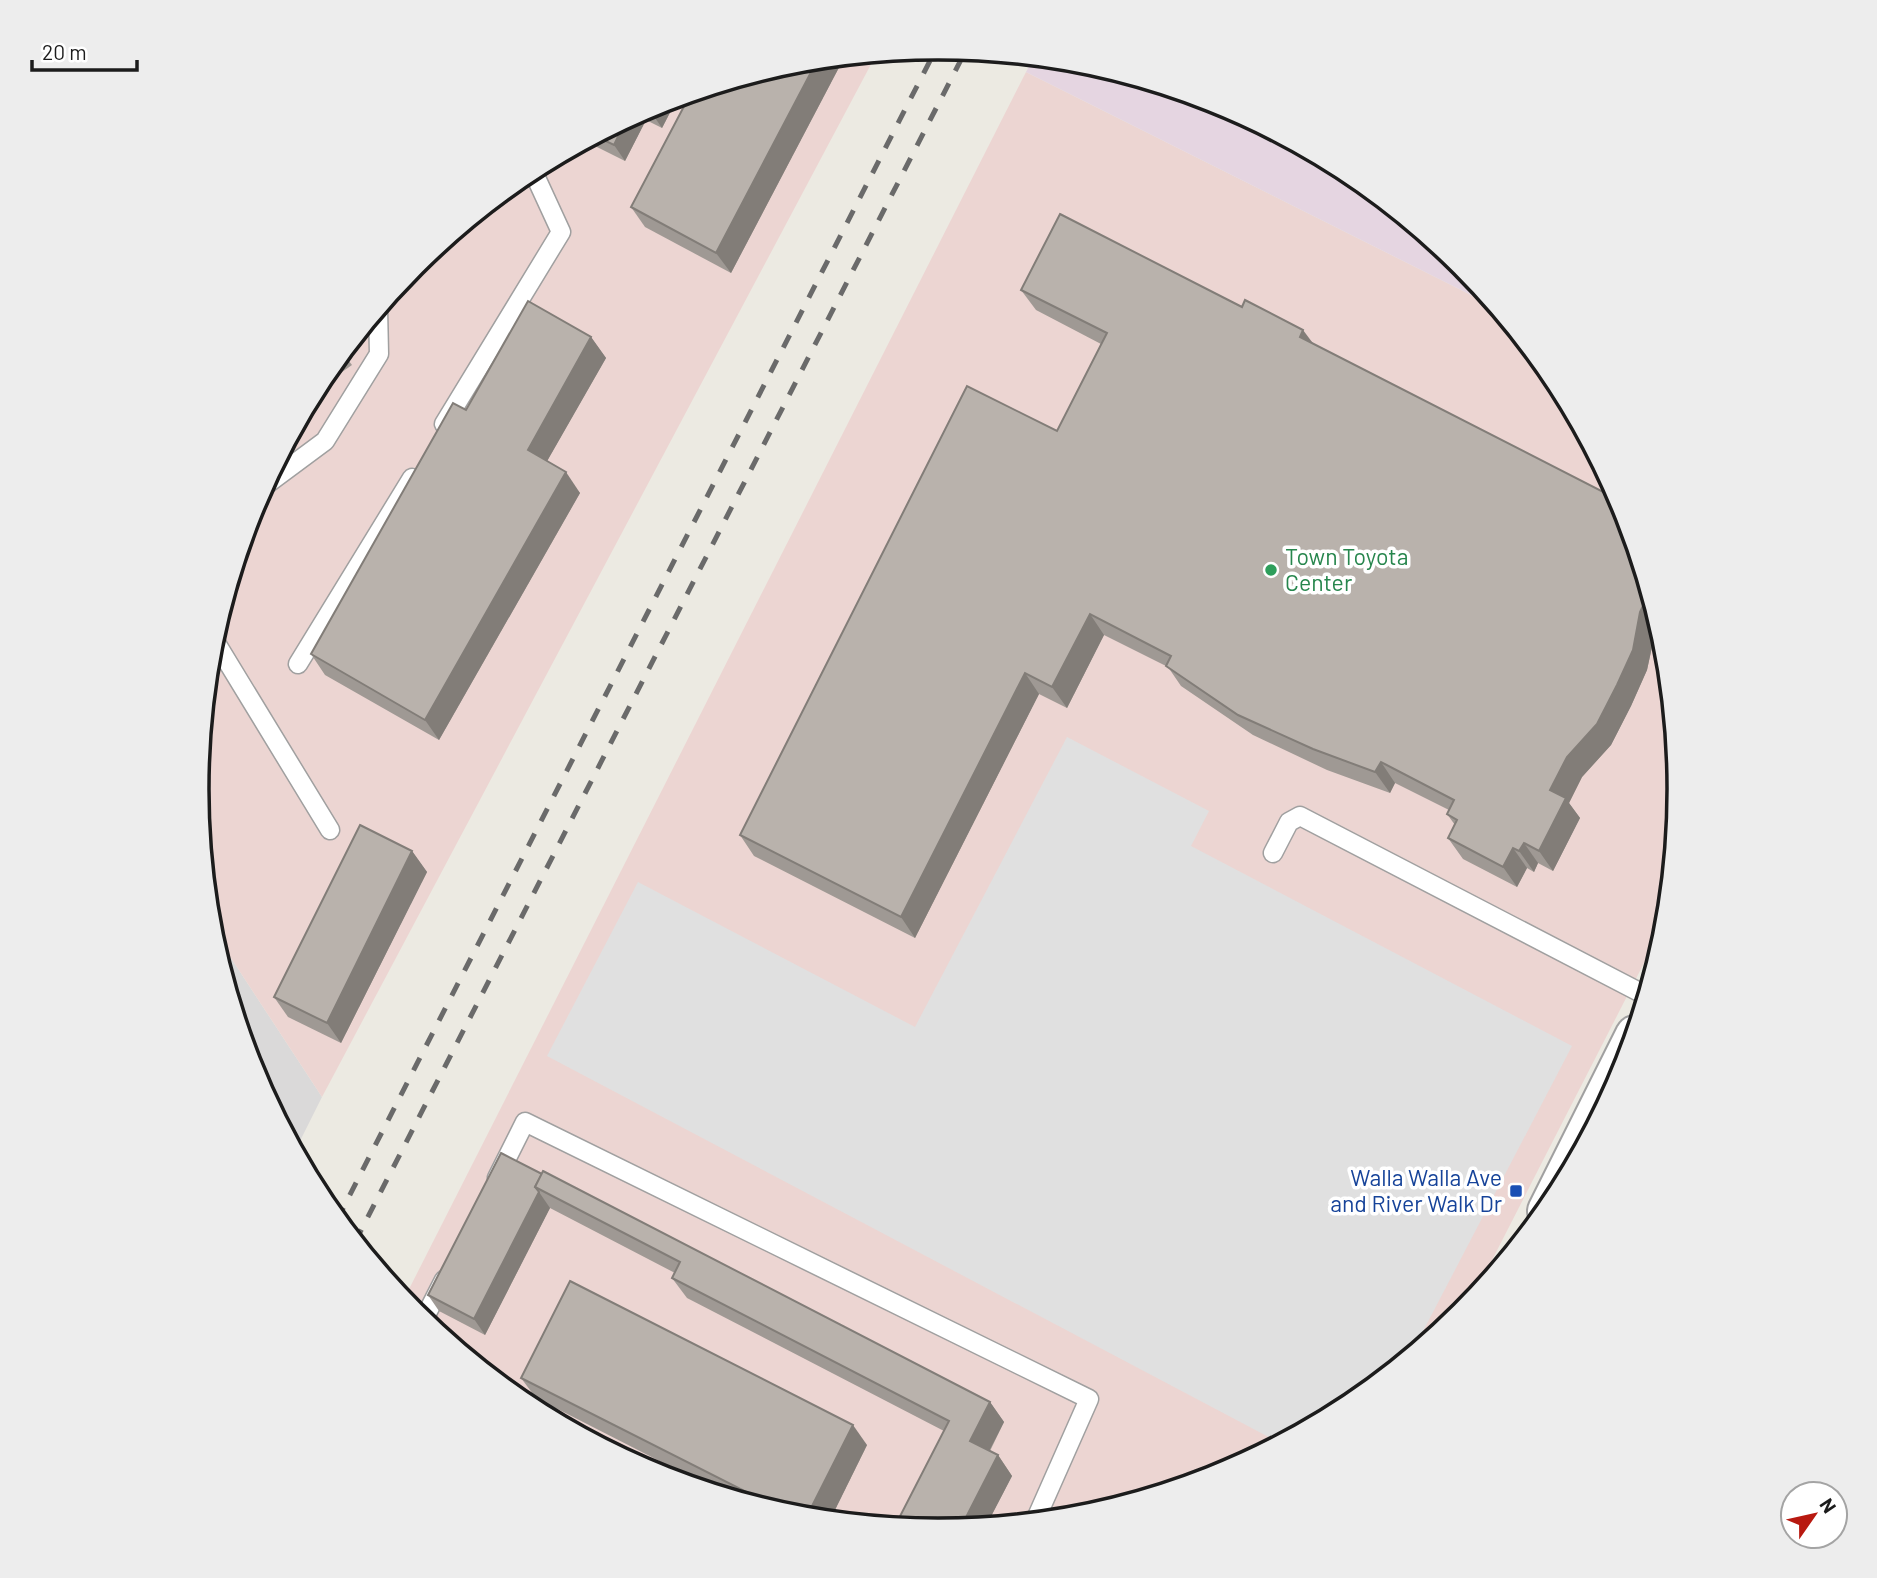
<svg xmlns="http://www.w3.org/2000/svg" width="1877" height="1578" font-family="Barlow,sans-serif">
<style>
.residential{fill:#dad9d9}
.commercial{fill:#ecd5d2}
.industrial{fill:#e5d5e1}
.parking{fill:#e0e0e0}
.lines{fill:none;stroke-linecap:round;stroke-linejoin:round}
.service-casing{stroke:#a0a0a0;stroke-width:21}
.tertiary-casing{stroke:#a0a0a0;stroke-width:42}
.service{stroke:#fff;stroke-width:18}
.tertiary{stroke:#fff;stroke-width:38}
.rail{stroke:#6a6a6a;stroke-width:5;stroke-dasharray:14 14;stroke-linecap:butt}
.wall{fill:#9f9994}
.shaded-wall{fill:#827d78}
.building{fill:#b9b2ac;stroke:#827d78;stroke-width:2}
.leisure-dot{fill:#2e9e5b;stroke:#fff;stroke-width:2.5}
.transit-dot{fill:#1a4fb4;stroke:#fff;stroke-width:2.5}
.labels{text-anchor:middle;stroke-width:7;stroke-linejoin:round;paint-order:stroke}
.leisure-label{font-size:23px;fill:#27864d;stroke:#fff;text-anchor:start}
.transit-label{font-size:23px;fill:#164399;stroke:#fff;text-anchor:end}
.rim{fill:none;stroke:#1c1c1c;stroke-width:3.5}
</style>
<rect width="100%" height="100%" fill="#eceae2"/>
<polygon class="residential" points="210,926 322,1097 295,1151 253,1072"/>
<g class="commercial">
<polygon points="877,53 322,1097 210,926 197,789 211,644 253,505 322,377 414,264 527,172 655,104 794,61"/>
<polygon points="1026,72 1499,309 1555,377 1624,506 1666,645 1680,789 1667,918 1467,1309 1350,1406 1222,1474 1083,1517 939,1531 793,1516 654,1474 526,1406 414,1313 403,1301"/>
</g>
<polygon class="industrial" points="1034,57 1084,62 1223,104 1351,172 1463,265 1499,309 1026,72"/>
<polygon class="parking" points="1067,737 1209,811 1191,846 1572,1046 1409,1358 1350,1406 1280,1443 547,1056 638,882 915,1027"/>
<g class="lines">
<g class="service-casing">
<g id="service">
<polyline points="444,424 561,232 532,169"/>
<polyline points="263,487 325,441 379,354 378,308"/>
<polyline points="213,638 330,830"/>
<polyline points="298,664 412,478"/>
<polyline points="1273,853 1289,822 1300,816 1647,996"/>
<polyline points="497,1178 525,1122 1089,1399 1035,1521"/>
<polyline points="423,1321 444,1280"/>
</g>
</g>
<g class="tertiary-casing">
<polyline id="tertiary" points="1547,1211 1635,1035"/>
</g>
<use href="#service" class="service"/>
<use href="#tertiary" class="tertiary"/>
<g class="rail">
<polyline points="337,1220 937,47"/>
<polyline points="355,1242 966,50"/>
</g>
</g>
<g class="wall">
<polygon points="845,56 731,273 645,227 631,207 794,61"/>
<polygon points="678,97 662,128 646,120 625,161 585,141 655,104"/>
<polygon points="1021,290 1313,344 1655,633 1647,670 1631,706 1611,745 1582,777 1569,803 1580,818 1553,871 1538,863 1534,872 1527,868 1517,887 1463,859 1448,838 1455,825 1447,814 1449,810 1395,783 1390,793 1327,770 1253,735 1181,686 1168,667 1104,635 1067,708 1039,694 915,938 754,856 740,835 1057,431 1101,344 1036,310"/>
<polygon points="591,337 606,358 547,461 580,493 439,740 325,675 311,654 466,410"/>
<polygon points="342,352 352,365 315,391 322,377"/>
<polygon points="412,851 427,872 341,1043 288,1017 274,997"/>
<polygon points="501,1153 990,1402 1004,1422 990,1451 998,1455 1012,1476 986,1526 939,1531 944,1431 687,1298 672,1278 675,1273 550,1208 485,1335 439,1311 428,1295"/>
<polygon points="521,1378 867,1445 830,1520 793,1516 730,1497 536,1398"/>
</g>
<g class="shaded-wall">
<polygon points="845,56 731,273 716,253 818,59"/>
<polygon points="678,97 662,128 651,112 655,104"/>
<polygon points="640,112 646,120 625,161 614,145 627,118"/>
<polygon points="1303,330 1318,350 1300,337"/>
<polygon points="591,337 606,358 542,470 528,450"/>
<polygon points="566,472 580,493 439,740 425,720"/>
<polygon points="1650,592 1660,623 1655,633 1647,670 1631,706 1611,745 1582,777 1569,803 1580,818 1553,871 1539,851 1550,790"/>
<polygon points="1090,614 1104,635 1067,708 1052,687"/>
<polygon points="1025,673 1039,694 915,938 901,917"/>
<polygon points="1381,762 1395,783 1390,793 1375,772"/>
<polygon points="1524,843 1538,863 1534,872 1519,851"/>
<polygon points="1513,848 1527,868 1517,887 1503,867"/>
<polygon points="412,851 427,872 341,1043 327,1023"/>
<polygon points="265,1074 273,1085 266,1098 260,1085"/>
<polygon points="539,1192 550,1208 485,1335 474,1319"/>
<polygon points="990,1402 1004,1422 984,1461 970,1441"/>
<polygon points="853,1425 867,1445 830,1520 806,1518"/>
<polygon points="998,1455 1012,1476 986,1526 960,1529"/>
</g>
<g class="building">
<polygon points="818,59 716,253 631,207 691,93 794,61"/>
<polygon points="655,104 651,112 644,109"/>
<polygon points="627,118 614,145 595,136"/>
<polygon points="1060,214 1242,307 1245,300 1303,330 1300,337 1621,501 1624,506 1650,592 1640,612 1633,650 1617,685 1597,724 1567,757 1550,790 1566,798 1539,851 1524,843 1519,851 1513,848 1503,867 1448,838 1457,820 1447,814 1454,800 1381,762 1375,772 1313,749 1238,715 1166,666 1171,656 1090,614 1052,687 1025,673 901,917 740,835 967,386 1057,431 1107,333 1021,290"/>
<polygon points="528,301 591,337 528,450 566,472 425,720 311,654 453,403 466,410"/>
<polygon points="360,825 412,851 327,1023 274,997"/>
<polygon points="252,1067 265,1074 260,1085 253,1072"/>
<polygon points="501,1153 542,1174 535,1187 539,1192 474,1319 428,1295"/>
<polygon points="543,1171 990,1402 970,1441 998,1455 960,1529 939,1531 895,1526 949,1421 672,1278 680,1262 535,1187"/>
<polygon points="570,1281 853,1425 806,1518 794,1516 521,1378"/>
</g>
<circle class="leisure-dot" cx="1271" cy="570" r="7"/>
<rect class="transit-dot" x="1509" y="1184" width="14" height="14" rx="3.5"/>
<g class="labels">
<g class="leisure-label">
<text x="1285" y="565">Town Toyota<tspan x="1285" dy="26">Center</tspan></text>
</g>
<g class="transit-label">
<text x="1502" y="1186">Walla Walla Ave<tspan x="1502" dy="26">and River Walk Dr</tspan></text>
</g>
</g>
<path d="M0 0H1877V1578H0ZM209 789a729 729 0 1 1 1458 0a729 729 0 1 1-1458 0Z" fill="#ededed" fill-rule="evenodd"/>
<path class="rim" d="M209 789a729 729 0 1 1 1458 0a729 729 0 1 1-1458 0Z"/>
<g transform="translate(1814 1515) rotate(56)"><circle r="33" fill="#ffffff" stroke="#a4a4a4" stroke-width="2"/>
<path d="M0-5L12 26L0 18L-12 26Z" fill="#b81910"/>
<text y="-10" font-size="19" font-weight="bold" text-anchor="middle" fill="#1c1c1c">N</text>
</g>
<path d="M32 60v10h105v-10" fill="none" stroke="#1c1c1c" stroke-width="3.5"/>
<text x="42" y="60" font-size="21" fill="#1c1c1c" stroke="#ffffff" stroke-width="5" paint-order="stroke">20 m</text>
</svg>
